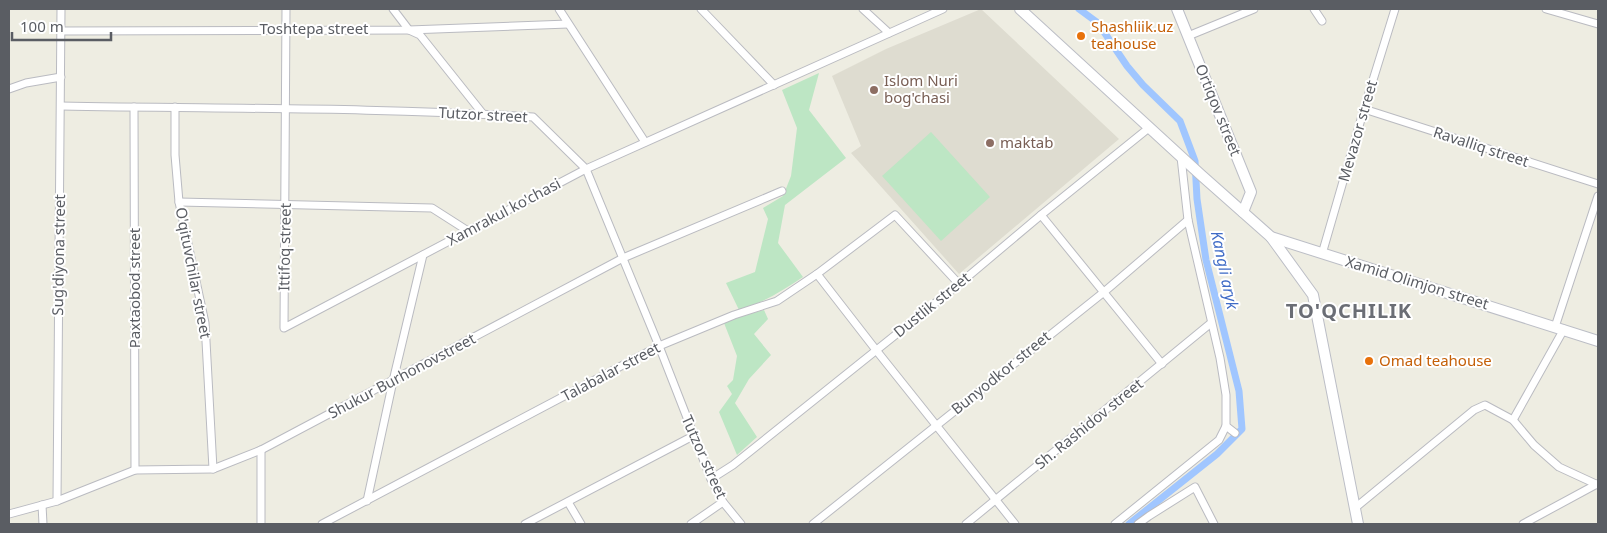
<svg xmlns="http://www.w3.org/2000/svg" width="1607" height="533" font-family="'Noto Sans',sans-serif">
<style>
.education{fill:#dedcd0}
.green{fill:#bde6c4}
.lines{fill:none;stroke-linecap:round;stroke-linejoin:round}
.canal{stroke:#a0c6ff;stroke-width:7}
.street-casing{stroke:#babbc1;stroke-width:9}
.secondary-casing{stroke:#bcbec6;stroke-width:12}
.street{stroke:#fff;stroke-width:7}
.secondary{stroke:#fff;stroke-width:10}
.food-dot{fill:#e8710a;stroke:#fff;stroke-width:2}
.education-dot{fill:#8d6e63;stroke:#fff;stroke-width:2}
.labels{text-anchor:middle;stroke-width:4;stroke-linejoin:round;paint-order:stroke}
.food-label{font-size:15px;fill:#c56008;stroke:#fff;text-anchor:start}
.street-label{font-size:15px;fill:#5a5d63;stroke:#fff}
.education-label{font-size:15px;fill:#785e54;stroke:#fff;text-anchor:start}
.water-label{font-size:16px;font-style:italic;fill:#3f6bc6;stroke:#fff}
.district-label{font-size:20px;font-weight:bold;letter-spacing:1px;fill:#6b6e75;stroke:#fff}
</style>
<rect width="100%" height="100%" fill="#eeede2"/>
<polygon class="education" points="981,9 1119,139 959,274 851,153 861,146 832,76 886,49"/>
<g class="green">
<path d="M819,73L809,110L846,158L785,205L778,243L803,277C782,291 763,303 739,310L726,283L755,272L768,219L763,208L783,196L791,176L797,128L782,90Z"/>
<polygon points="931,132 990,197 941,241 882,176"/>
<polygon points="764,310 768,319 754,334 771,355 749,379 735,403 757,437 737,455 719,412 732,394 727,386 733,380 737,356 724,323 734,318"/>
</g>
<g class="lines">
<polyline class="canal" points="1079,9 1098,23 1127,66 1143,85 1180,121 1195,161 1197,199 1206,260 1239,391 1242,429 1217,454 1129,524"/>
<g class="street-casing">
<g id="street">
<polyline points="286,9 284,328 586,169 943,9"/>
<polyline points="393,9 409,30 420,35 483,114"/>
<polyline points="559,9 645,142"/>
<polyline points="701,9 774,85"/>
<polyline points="863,9 889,33"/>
<polyline points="1314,9 1322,21"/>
<polyline points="1546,9 1598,24"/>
<polyline points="60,31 409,30 568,24"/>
<polyline points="1188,36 1254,9"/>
<polyline points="9,89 26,83 61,77"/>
<path d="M61,106C218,109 376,107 533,117L586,169L659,346L711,479L723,502L741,524"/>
<polyline points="134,107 135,470"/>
<polyline points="175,107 175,155 179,202 205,323 213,469"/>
<polyline points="1364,109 1598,184"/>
<polyline points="1181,157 1188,220 1220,358 1226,395 1226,426 1235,433"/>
<polyline points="179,202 432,208 468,231"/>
<polyline points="1041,215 1162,364"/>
<polyline points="1322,254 1364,109 1395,9"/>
<polyline points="817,274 876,350 1015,524"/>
<polyline points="1555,327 1598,196"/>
<polyline points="1513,420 1564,329"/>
<polyline points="261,450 261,524"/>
<polyline points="711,479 733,465 959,284 1041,215 1150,127"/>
<polyline points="57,501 61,9"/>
<polyline points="367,501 393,381 423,255"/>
<polyline points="568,502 581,524"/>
<polyline points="42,505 43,524"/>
<polyline points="1355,508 1474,410 1485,405 1513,420 1534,445 1559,467 1598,485"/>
<polyline points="9,514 57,501 135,470 213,469 261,450 623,258 782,191"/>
<polyline points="322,524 659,346 734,315 777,301 817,274 895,215 959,284"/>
<polyline points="525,524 693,436"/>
<polyline points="691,524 723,502"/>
<polyline points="813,524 1104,292 1188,220"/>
<polyline points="966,524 1211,323"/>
<polyline points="1115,524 1219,440 1226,426"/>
<polyline points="1138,524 1149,516 1195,487 1214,524"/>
<polyline points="1523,524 1597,484"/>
</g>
</g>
<g class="secondary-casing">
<g id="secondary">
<polyline points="1020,9 1201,175 1271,237 1598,341"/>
<polyline points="1177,9 1251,192 1243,212"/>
<polyline points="1271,237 1313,295 1358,524"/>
</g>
</g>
<use href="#street" class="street"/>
<use href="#secondary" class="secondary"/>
</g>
<g class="food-dot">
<circle cx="1081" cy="36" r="5"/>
<circle cx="1369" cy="361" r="5"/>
</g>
<g class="education-dot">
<circle cx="874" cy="90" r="5"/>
<circle cx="990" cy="143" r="5"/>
</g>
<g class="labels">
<g class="food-label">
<text x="1091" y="32">Shashliik.uz<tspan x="1091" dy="17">teahouse</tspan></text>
<text x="1379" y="366">Omad teahouse</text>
</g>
<g class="street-label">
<text x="314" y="34">Toshtepa street</text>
<text transform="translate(1218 110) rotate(68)" y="5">Ortiqov street</text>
<text transform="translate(483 115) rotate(3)" y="5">Tutzor street</text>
<text transform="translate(1358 131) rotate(-74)" y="5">Mevazor street</text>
<text transform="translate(1481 147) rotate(18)" y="5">Ravalliq street</text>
<text transform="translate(504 212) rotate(-28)" y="5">Xamrakul ko'chasi</text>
<text transform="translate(285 247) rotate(-89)" y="5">Ittifoq street</text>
<text transform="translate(59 255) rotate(-89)" y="5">Sug'diyona street</text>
<text transform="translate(193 273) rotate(79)" y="5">O'qituvchilar street</text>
<text transform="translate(1417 283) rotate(17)" y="5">Xamid Olimjon street</text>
<text transform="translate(135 288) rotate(-90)" y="5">Paxtaobod street</text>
<text transform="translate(932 305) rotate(-39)" y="5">Dustlik street</text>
<text transform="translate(611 372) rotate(-28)" y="5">Talabalar street</text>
<text transform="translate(1001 373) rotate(-39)" y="5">Bunyodkor street</text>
<text transform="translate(402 376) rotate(-28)" y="5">Shukur Burhonovstreet</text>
<text transform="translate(1089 424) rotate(-39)" y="5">Sh. Rashidov street</text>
<text transform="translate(704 457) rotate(66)" y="5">Tutzor street</text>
</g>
<g class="education-label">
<text x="884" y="86">Islom Nuri<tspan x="884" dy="17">bog'chasi</tspan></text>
<text x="1000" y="148">maktab</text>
</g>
<g class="water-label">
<text transform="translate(1225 270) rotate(78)" y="6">Kangli aryk</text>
</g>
<g class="district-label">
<text x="1349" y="318">TO'QCHILIK</text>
</g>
</g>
<rect width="1607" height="533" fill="none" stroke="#5a5d63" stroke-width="20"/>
<path d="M12 32v8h99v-8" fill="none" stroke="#5a5d63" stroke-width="2.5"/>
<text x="20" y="32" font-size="15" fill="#5a5d63" stroke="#ffffff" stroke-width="4" paint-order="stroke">100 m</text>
</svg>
